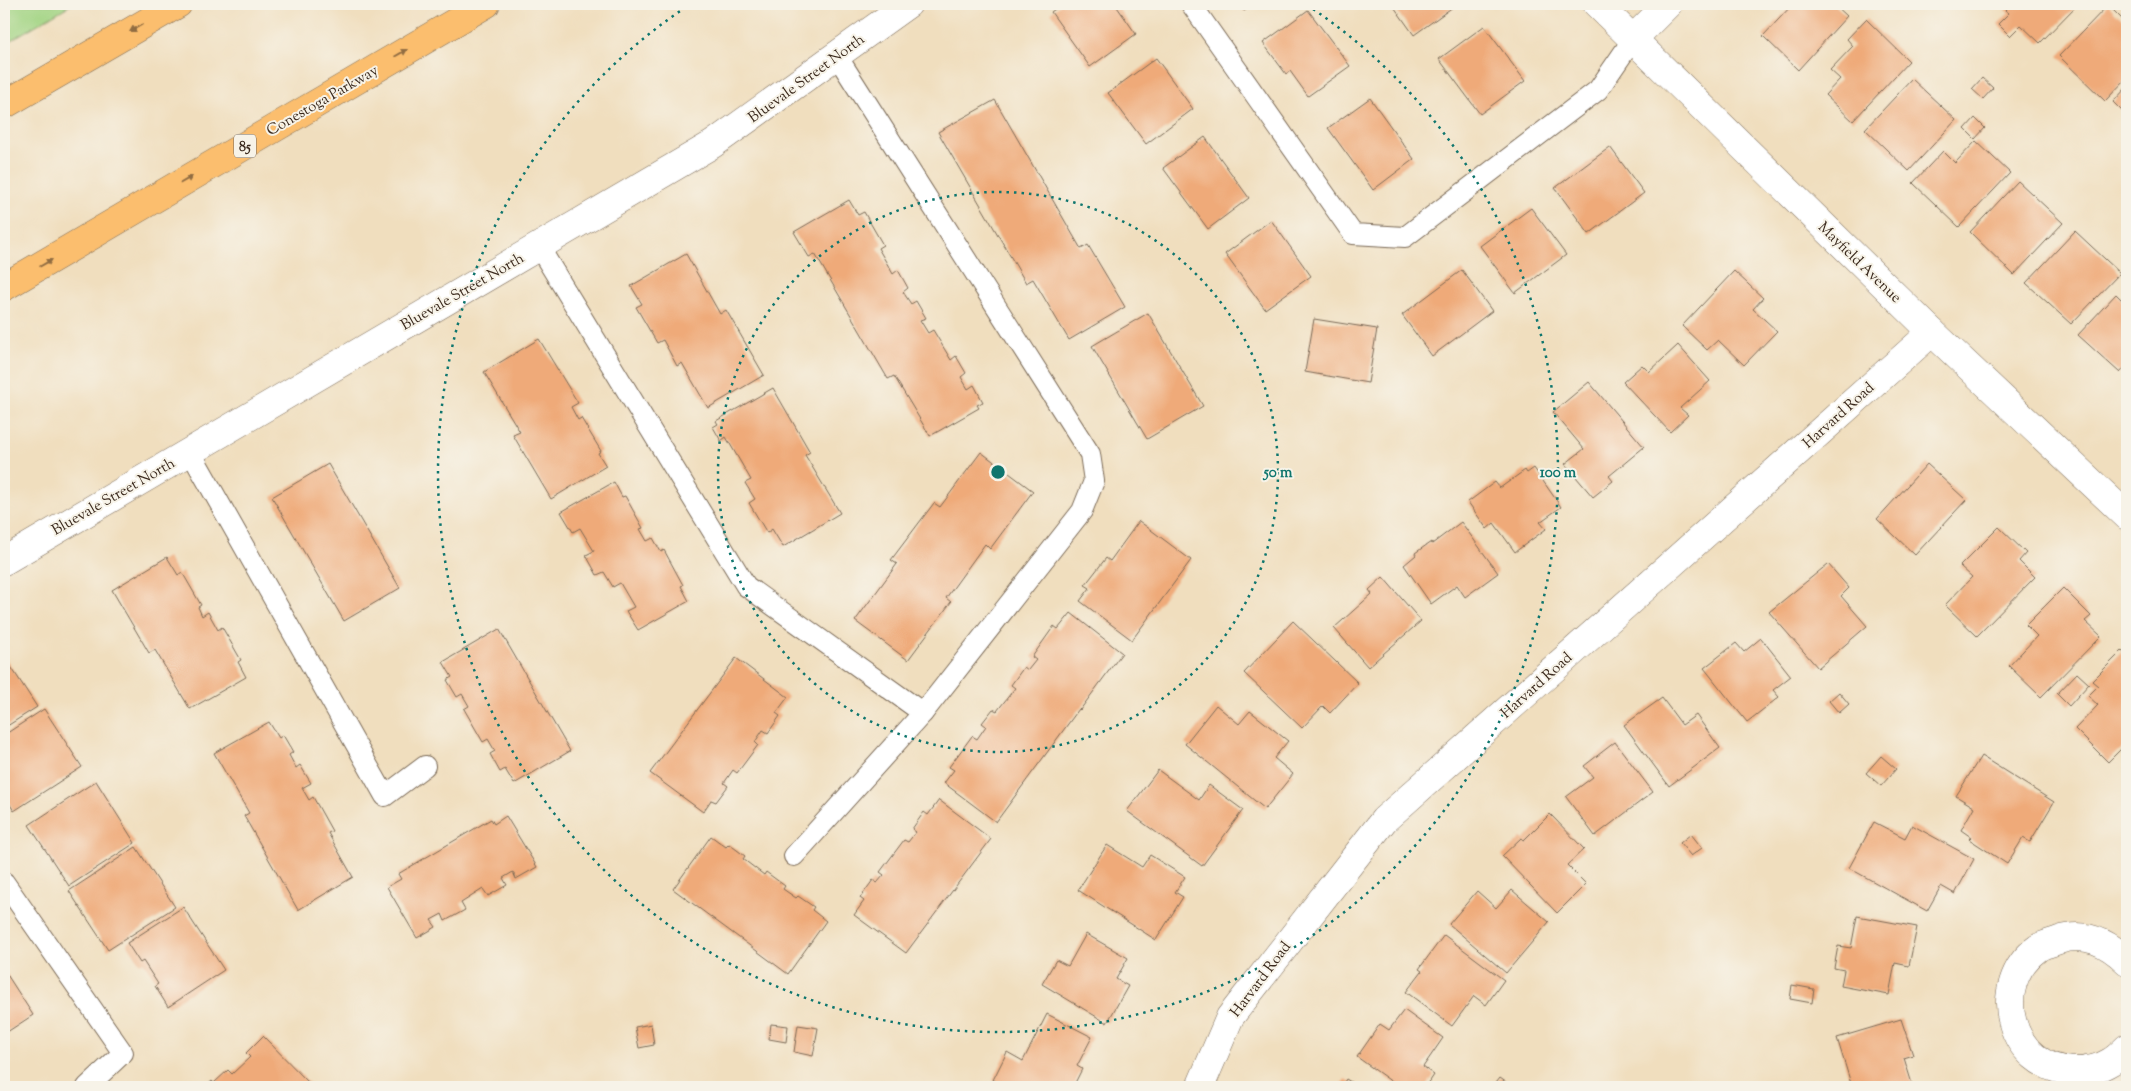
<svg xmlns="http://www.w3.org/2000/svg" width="2131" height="1091" font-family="'Sorts Mill Goudy',serif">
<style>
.green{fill:#a2d483;stroke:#6e7f50}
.building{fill:#efaa79}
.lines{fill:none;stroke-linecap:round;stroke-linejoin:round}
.lane-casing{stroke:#7a6956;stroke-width:22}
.street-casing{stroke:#7a6956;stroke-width:29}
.highway-casing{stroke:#7a6956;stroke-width:29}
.lane{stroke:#fff;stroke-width:20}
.street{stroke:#fff;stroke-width:28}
.highway{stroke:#fbbe6e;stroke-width:28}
.oneway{fill:#916d42}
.ring{fill:none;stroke:#0f766e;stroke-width:2.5;stroke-dasharray:2.5 5}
.labels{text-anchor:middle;stroke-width:4;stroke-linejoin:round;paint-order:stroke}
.shield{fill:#f7f3e8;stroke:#73665b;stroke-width:1}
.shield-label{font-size:14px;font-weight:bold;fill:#3b2a1e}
.street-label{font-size:15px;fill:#3b2a1e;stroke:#f7f3e8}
.centre{fill:#0f766e;stroke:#f7f3e8;stroke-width:2.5}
.ring-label{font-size:15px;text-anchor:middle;font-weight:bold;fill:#0f766e;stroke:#f7f3e8;stroke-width:4;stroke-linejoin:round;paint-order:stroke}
</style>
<rect width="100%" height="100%" fill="#f7f3e8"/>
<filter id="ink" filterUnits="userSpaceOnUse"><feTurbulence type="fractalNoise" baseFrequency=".02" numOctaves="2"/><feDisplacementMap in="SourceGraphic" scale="10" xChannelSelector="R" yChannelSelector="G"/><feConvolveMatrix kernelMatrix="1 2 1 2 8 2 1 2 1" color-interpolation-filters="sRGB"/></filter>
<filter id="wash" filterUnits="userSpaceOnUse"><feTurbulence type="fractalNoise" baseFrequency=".0096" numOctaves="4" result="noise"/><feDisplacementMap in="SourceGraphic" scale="20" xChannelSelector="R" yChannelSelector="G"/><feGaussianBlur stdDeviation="1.12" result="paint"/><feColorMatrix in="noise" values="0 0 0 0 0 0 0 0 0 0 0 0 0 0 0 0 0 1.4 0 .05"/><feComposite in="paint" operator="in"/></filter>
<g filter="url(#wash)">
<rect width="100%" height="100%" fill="#f0debe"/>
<polygon class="green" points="4,4 72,4 4,44"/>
<g id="blocks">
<g class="building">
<polygon points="1062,4 1115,4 1136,34 1090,67 1051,12"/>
<polygon points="1239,4 1255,4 1244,11"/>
<polygon points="1392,4 1457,4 1414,35"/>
<polygon points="1793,4 1834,4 1847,16 1798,70 1763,36"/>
<polygon points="2011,4 2078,4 2040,43 2021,25 2010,36 1998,24 2009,13 2005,10"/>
<polygon points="2108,5 2127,24 2127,78 2105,101 2059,56"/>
<polygon points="1308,10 1350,66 1308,96 1290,71 1286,74 1263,43"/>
<polygon points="1866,19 1909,61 1853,121 1825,95 1840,79 1830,70 1853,46 1847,39"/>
<polygon points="1484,26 1525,81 1480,114 1439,59"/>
<polygon points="1156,58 1193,109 1146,144 1108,93"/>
<polygon points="1982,78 1993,88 1983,99 1972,89"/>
<polygon points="1912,79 1956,120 1909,171 1865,129"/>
<polygon points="2127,87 2127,116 2113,102"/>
<polygon points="1370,98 1414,159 1373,190 1328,128"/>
<polygon points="995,100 1081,249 1088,245 1125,307 1069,340 1033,279 1026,283 938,132"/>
<polygon points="1975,118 1985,128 1975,139 1965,129"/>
<polygon points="1205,137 1249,198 1208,229 1163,168"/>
<polygon points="1976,141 2010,173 1959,227 1913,183 1943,151 1955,163"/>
<polygon points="1610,147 1644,193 1589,234 1555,188"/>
<polygon points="2018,181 2063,223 2014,275 1970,232"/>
<polygon points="849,200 858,215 864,212 883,245 878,248 893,274 898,270 908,288 903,292 911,304 916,301 926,318 920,320 928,333 933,330 951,360 956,356 966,373 961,377 968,389 974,385 983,402 977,405 979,408 930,436 894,376 888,379 815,254 809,257 794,232"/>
<polygon points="1531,208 1566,255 1515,293 1480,246"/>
<polygon points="1271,220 1311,276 1265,309 1225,254"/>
<polygon points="2075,231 2120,273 2071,324 2026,283"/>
<polygon points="686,254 720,314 726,310 764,375 708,408 682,363 677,366 663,340 657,343 636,307 642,304 631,286"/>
<polygon points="1462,270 1492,311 1432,356 1402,315"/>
<polygon points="1734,271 1763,298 1753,309 1777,331 1744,365 1718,340 1707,350 1682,326"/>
<polygon points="2116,294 2127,305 2127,365 2120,373 2078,335"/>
<polygon points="1148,313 1203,406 1147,439 1092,346"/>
<polygon points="1314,319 1377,329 1368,383 1305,372"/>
<polygon points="539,339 578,403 571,407 578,420 581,418 601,451 598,453 606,466 551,499 513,435 520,432 484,372"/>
<polygon points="1678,345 1710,381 1680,408 1688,415 1670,432 1623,382 1642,365 1649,372"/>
<polygon points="1589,382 1644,447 1609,476 1613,481 1593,497 1565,464 1584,449 1553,412"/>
<polygon points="773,388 810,452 805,455 840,513 783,547 772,529 767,533 749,503 755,499 745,483 751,480 726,437 721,441 713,427 718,424 716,421"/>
<polygon points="981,452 1033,491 990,549 985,544 946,598 951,602 908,660 855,621 897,564 891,560 934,503 940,507"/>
<polygon points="328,464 400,588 344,621 272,497"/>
<polygon points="1927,464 1966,500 1915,555 1877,519"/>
<polygon points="1534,468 1561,507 1540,522 1546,529 1515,552 1494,523 1487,529 1468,502 1495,482 1500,488 1525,470 1527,473"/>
<polygon points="614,482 622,497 625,496 643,528 640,529 647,541 653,538 661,552 664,550 683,585 681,586 689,601 638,630 626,611 634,607 620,583 613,587 604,572 597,575 586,555 594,551 580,528 573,532 561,512"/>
<polygon points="1139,521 1191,560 1132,640 1080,601 1090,588 1085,585 1106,558 1110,561"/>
<polygon points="1461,522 1498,573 1465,597 1457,585 1431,604 1404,565 1416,555 1415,553 1431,542 1432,544"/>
<polygon points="1999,527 2026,553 2019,561 2035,577 1977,636 1945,605 1972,577 1960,566"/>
<polygon points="167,557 178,575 182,572 201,605 198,607 202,616 208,612 218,630 222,627 241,660 238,662 246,677 190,709 155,650 149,653 112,590"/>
<polygon points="1828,564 1849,588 1841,596 1867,626 1818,668 1769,612"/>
<polygon points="1383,577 1421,621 1368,667 1334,628 1372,594 1369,590"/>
<polygon points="2063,588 2091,616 2085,621 2101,636 2041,697 2009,666 2037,636 2026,625"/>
<polygon points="1071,613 1122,653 1080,710 1079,709 996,822 944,783 954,770 949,767 972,736 977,739 986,726 982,723 993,709 997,711 1015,688 1011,685 1024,667 1028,670 1036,660 1032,657 1054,626 1058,629"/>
<polygon points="1293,621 1358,683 1330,713 1323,706 1302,728 1244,673"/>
<polygon points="499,629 570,751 514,784 505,769 500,772 490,754 495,751 488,739 483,742 464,709 469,706 462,694 457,697 447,680 452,677 443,662"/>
<polygon points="1761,638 1791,676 1773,690 1779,697 1747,722 1704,668 1736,643 1744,652"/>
<polygon points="2122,651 2127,656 2127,743 2108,762 2075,729 2098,705 2088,696 2098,686 2092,681"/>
<polygon points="4,656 37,707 4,728"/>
<polygon points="736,658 788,697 776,713 780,716 768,733 763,730 755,742 758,745 737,773 733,770 724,783 728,786 716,802 711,800 703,812 650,773"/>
<polygon points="2077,673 2089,684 2069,706 2057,694"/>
<polygon points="1839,692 1849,704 1839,713 1829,701"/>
<polygon points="1662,698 1682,725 1696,715 1720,748 1669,786 1624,725"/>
<polygon points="1216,705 1239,724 1250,711 1288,741 1274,758 1293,774 1265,809 1185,744"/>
<polygon points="44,709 82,767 14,811 4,795 4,735"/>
<polygon points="269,722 279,738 283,735 293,752 289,755 296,768 300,765 311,783 302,788 309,800 313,797 332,831 328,833 353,877 298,910 244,816 249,813 214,753"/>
<polygon points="1615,742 1653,792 1595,836 1566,797 1593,777 1584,766"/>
<polygon points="1881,756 1896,769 1881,786 1866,773"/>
<polygon points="1981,756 2054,802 2030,842 2023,838 2007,864 1969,839 1971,837 1961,830 1974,807 1956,796"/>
<polygon points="1158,770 1199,800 1209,785 1243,810 1202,866 1127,811"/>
<polygon points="96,781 135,843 69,886 29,825"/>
<polygon points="939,800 991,839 906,953 854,915 864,901 860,898 873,880 877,883 884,875 880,872 904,840 908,842 916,832 912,829 924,812 928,815"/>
<polygon points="1550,814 1584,849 1567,865 1586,884 1557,913 1502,856 1521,838 1524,840"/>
<polygon points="506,816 537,867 516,879 513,872 503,878 507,885 488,896 483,889 461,903 465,910 445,921 442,914 431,920 436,927 417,938 387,887 401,879 398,874 491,819 494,824"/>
<polygon points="1874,822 1905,838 1912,825 1974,859 1955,894 1941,886 1927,911 1849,868"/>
<polygon points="1691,834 1702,848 1691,856 1680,843"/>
<polygon points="711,836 726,847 729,844 745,856 743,859 764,875 766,872 785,886 783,889 796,898 798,896 814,907 812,910 826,921 788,974 673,889"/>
<polygon points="1107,845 1142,867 1150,855 1185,877 1175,892 1183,897 1156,940 1078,890"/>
<polygon points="136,847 175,907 108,950 69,891"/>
<polygon points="1512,890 1549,922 1506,973 1449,924 1477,891 1496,908"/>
<polygon points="183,907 224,970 168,1007 155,986 158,984 143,961 140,963 127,943"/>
<polygon points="1857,916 1917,927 1909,966 1895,963 1889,995 1841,986 1844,970 1834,968 1838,946 1851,948"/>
<polygon points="1086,934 1128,958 1116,979 1128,986 1107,1023 1042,984 1056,960 1068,966"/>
<polygon points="1444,935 1504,980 1486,1005 1474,996 1452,1026 1406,992 1422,971 1419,969"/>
<polygon points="4,970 33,1015 4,1034"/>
<polygon points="1792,985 1814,989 1812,1003 1790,999"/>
<polygon points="1404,1010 1443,1038 1423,1067 1434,1075 1426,1087 1399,1087 1357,1057 1380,1024 1389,1030"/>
<polygon points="1047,1014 1092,1037 1077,1066 1082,1069 1073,1087 1008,1087 993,1080 1007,1052 1023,1061"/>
<polygon points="1901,1019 1913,1055 1904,1058 1913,1087 1852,1087 1837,1038"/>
<polygon points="651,1024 654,1045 639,1048 635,1027"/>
<polygon points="771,1024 788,1026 786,1042 769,1039"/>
<polygon points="798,1025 818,1028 813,1056 794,1052"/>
<polygon points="263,1036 311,1085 308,1087 205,1087 212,1081 214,1083 228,1070 232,1074 250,1057 246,1053"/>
<polygon points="1500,1078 1513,1087 1493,1087"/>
<polygon points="1346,1079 1359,1087 1341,1087"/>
</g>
</g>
</g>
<g filter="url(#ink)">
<use href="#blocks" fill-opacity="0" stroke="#7a6956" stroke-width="1"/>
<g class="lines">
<g class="lane-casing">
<g id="lane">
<polyline points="1191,4 1353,234 1405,237 1598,90 1633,39"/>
<polyline points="539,247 746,586 923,713"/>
<polyline points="190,451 385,796 425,766"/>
<polyline points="794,856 923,713 1082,511 1094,481 1090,454 837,56"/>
<polyline points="4,882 123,1053 87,1087"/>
</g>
</g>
<g class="street-casing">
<g id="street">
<polyline points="1597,4 1932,332 2127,516"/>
<polyline points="1633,39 1668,4"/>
<polyline points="4,561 713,144 908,4"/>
<path d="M2127,961C2108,943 2086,931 2059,940C2052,943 2044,944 2038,948C1987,985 2010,1069 2073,1071C2086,1071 2099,1069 2110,1062C2116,1059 2122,1053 2127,1048"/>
<polyline points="1200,1087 1230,1017 1384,820 1932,332"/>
</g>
</g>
<g class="highway-casing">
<g id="highway">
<polyline points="4,105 178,4"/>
<polyline points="4,287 486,4"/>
</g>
</g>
<use href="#lane" class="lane"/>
<use href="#street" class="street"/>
<use href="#highway" class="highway"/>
</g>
<defs><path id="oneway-solid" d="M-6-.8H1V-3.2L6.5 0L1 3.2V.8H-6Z" transform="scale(1.25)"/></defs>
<g class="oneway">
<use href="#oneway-solid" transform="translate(136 28) rotate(150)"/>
<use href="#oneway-solid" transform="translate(401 53) rotate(-30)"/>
<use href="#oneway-solid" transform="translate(186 180) rotate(-30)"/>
<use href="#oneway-solid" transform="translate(46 263) rotate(-30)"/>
</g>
</g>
<g class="ring">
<circle cx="998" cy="472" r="280"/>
<path d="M1307 5A560 560 0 1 1 689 5"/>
</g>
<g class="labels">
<rect class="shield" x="234" y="134.5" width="22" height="23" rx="4"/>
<g class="shield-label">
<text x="245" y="151">85</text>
</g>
<g class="street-label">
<text transform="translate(806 78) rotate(-36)" y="5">Bluevale Street North</text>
<text transform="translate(322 100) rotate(-30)" y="5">Conestoga Parkway</text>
<text transform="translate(1860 262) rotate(44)" y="5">Mayfield Avenue</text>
<text transform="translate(462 291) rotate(-30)" y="5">Bluevale Street North</text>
<text transform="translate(1838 415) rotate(-42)" y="5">Harvard Road</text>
<text transform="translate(113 496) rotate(-30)" y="5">Bluevale Street North</text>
<text transform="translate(1536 685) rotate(-42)" y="5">Harvard Road</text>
<text transform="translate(1260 979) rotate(-53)" y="5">Harvard Road</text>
</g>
</g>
<circle cx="998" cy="472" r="8" class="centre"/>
<g class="ring-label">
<text x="1278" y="477">50 m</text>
<text x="1558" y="477">100 m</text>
</g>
<rect width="2131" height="1091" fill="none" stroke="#f7f3e8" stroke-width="20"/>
</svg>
